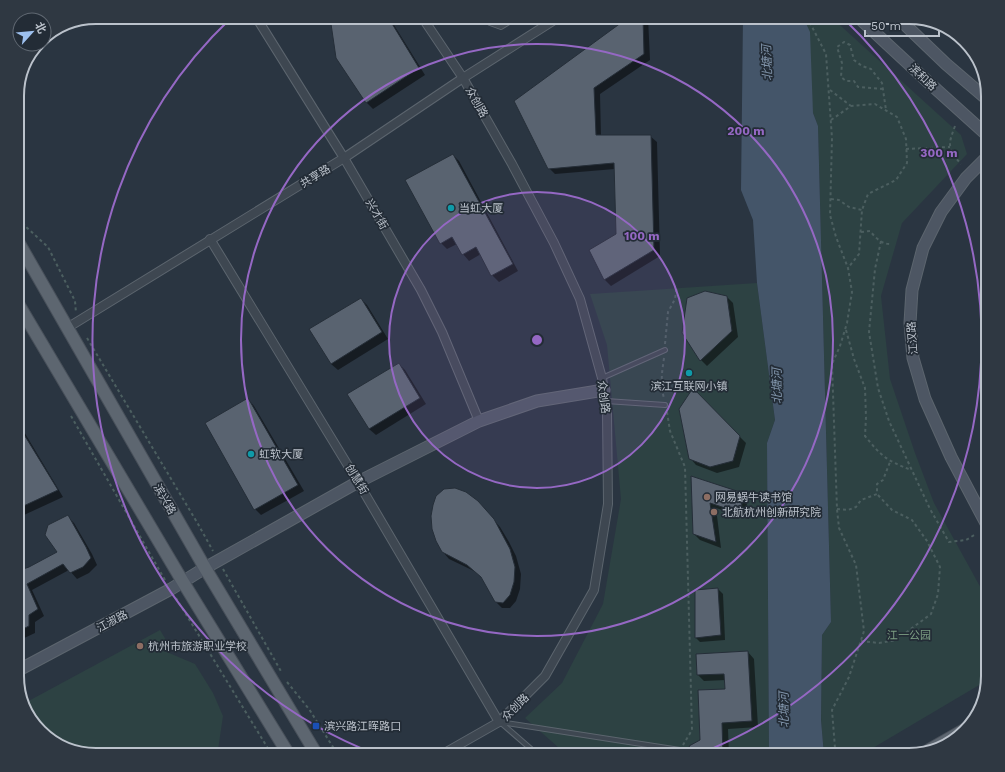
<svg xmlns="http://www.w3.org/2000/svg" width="1005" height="772" font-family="'Work Sans','Noto Sans SC',sans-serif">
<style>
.green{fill:#2d4243}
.water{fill:#445569}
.shadow{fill:#0007}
.building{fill:#596370;stroke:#252e38}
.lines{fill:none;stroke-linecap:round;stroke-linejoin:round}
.lane-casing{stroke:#5c656e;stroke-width:6}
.street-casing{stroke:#5c656e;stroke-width:10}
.secondary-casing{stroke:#5c656e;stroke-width:13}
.primary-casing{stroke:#48505a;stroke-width:14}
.path{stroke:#4c5f60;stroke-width:2;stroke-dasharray:3 3;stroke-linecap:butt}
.lane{stroke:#3e4751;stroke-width:4}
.street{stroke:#3e4751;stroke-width:8}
.secondary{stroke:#4d5663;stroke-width:11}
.primary{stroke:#5d6670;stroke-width:12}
.ring{fill:none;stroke:#9568c4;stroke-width:2}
.culture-dot{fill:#0f9aa8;stroke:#232c36;stroke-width:1.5}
.education-dot{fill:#8d6e63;stroke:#232c36;stroke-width:1.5}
.transit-dot{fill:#1a4fb4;stroke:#232c36;stroke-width:1.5}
.labels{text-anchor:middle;stroke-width:3.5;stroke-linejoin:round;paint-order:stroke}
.street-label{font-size:11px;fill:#bbc2cb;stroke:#232c36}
.poi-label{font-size:11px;fill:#bbc2cb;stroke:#232c36;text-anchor:start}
.park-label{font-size:11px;fill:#7c9e83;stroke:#232c36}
.water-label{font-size:12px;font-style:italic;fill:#8094aa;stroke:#232c36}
.rim{fill:none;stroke:#bbc2cb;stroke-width:2}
.centre{fill:#9568c4;stroke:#232c36;stroke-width:2}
.ring-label{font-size:12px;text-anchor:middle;font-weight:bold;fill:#9568c4;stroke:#232c36;stroke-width:3.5;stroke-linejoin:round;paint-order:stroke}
</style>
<rect width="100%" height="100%" fill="#2a3541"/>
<g class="green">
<polygon points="803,17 831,17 961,135 967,154 902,223 881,296 890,379 915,453 934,503 988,601 988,676 986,681 861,755 824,755 821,720 822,635 831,622 818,126 813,113"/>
<polygon points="757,283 775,420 767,443 769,755 567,755 525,718 562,683 603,604 621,499 607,345 590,294"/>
<polygon points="160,630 169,645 162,650 195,664 213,693 223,716 218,750 214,755 96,755 48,738 25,711 23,704"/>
</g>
<polygon class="water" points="743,17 803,17 810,32 813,113 818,126 831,622 822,635 821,720 824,755 769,755 767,443 775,420 757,283 753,220 741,190"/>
<g class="shadow">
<polygon points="331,17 389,17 425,75 373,109 367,103"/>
<polygon points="631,17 648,17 650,60 600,94 601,136 650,136 657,142 660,256 611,286 605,280 590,250 617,234 615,169 555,174 549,168"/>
<polygon points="453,155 459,161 518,271 499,282 492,275 481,254 469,261 463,254 457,244 447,249 441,243"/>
<polygon points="726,296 733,303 738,337 707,366 701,360"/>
<polygon points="361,299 367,305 388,339 338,370 331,364"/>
<polygon points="399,364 405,370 426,404 376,435 369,429"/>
<polygon points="693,390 746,443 739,467 717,473 696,465 690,458"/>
<polygon points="248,399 254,406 304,491 261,515 255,509"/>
<polygon points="17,420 63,497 24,515 17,508"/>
<polygon points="692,477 740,492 746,499 749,519 716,508 721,548 700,540 694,534"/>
<polygon points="484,509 500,527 509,542 516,556 521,574 520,589 516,601 510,608 502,608 495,601 483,578 474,571 449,559 443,552"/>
<polygon points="67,516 74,523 92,554 97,565 89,573 77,579 69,570 32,590 44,616 35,622 35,633 20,640 17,637 17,572 30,568 58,552"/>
<polygon points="718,589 723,594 725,640 700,642 696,638"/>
<polygon points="748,652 754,659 758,727 728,729 729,755 695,755 726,690 726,680 704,681 698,675"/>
<polygon points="742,748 749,755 729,755"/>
</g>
<g class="building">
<polygon points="330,17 388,17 419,68 366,103 336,58"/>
<polygon points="629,17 643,17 644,54 594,88 596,135 651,135 654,250 604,280 589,250 616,234 614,163 548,169 514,101"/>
<polygon points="453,154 513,264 491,276 476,247 462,255 452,237 440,244 405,180"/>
<polygon points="705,291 727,296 732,331 700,361 682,333 687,298"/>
<polygon points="361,298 382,332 331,364 309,329"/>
<polygon points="399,363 420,398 369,429 347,394"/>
<polygon points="693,388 740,436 733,461 710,467 689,459 679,409"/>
<polygon points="248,398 298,485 254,510 205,423"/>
<polygon points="17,423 58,490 17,509"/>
<polygon points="691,476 740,492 743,514 710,503 716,542 693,534"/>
<polygon points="455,488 466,492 478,501 494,519 510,549 515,567 514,582 510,595 503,603 495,602 481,577 467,565 442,552 436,541 432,529 431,516 433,505 436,496 444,489"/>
<polygon points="68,515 86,547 91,558 83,567 70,573 63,564 27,584 38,609 29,615 29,626 17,632 17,571 29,567 57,552 45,535 48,525"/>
<polygon points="718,588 721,635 695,638 695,590"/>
<polygon points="748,651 752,721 722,723 723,755 694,755 689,746 700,740 698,690 725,689 724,674 697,675 696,654"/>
</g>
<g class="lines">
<g class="lane-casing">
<g id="lane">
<polyline points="488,17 490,23 501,27 517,17"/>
<polyline points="602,378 665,350"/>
<polyline points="606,401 665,405"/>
<polyline points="500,722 680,750"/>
<polyline points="500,722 538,755"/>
</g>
</g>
<g class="street-casing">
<g id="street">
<polyline points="256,17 344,158 421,290 442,332 479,421"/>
<polyline points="422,17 463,78 512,164 554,243 580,299 602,378 607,412 608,504 594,590 545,676 499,722 441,755"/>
<polyline points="210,239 358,482 499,722"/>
<polyline points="67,328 344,158 463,78 559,17"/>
</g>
</g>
<g class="secondary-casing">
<g id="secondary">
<polyline points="858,17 927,81 988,136"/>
<polyline points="897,17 946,64 988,100"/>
<polyline points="988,156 966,178 941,212 923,248 912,290 910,323 913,358 925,399 951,457 988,527"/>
<polyline points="17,671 171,589 205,568 358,482 479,421 537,401 604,390"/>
</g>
</g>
<g class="primary-casing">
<g id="primary">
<polyline points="17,240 205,568 317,755"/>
<polyline points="17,302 183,582 289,755"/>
<polyline points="929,750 964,730"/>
</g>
</g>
<g class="path">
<polyline points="807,17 826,54 832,138 830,215 836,237 848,268 852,292 847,323 840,346 832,364 837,509 839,528 856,565 864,631 849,677 832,710 835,748 833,755"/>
<polyline points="883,89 858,87 854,81 846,81 841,77 842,63 837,47 844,42 850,45 854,60 862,66 871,69 882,83 886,110"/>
<polyline points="830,90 851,106"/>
<polyline points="831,120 851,106 875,104 897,117 906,139 907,163 896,180 868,194 862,210 859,254 848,268"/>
<path d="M955,126C948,145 947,148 961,164"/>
<polyline points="906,149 950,147"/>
<polyline points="831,199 839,200 849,207 862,210"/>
<polyline points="17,212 25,226 48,247 75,301 76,313"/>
<path d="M861,232L870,231C876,238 882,245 892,244"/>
<polyline points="881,241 875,269 869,332 878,388 889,421 909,464 930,509 949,542 966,540 976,534"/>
<path d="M846,330L854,359L865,388L866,417L865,436C882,457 886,460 911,470"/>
<polyline points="87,338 198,524 213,551"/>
<polyline points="665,344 668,312 675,299 677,286"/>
<path d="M664,358C662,372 660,384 664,398"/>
<polyline points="667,412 670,431 685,467 692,730 683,745"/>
<polyline points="71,416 165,580"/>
<polyline points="837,509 848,510 856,507 861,500 877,494 877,484 883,480 890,462"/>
<polyline points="223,569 282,673"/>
<polyline points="176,598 272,755"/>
<polyline points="861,641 879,643 896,640 931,614 938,594 940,567 927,541 912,520 892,510 877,494"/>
<polyline points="287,682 309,709 338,755"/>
</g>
<use href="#lane" class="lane"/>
<use href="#street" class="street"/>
<use href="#secondary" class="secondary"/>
<use href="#primary" class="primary"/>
</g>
<circle cx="537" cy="340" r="148" fill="#9568c4" fill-opacity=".12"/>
<g class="ring">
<circle cx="537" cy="340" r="148"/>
<circle cx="537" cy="340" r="296"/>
<path d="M378 755A444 444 0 0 1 231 18M843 18A444 444 0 0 1 696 755"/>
</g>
<g class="culture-dot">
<circle cx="451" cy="208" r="4"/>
<circle cx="689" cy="373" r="4"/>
<circle cx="251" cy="454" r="4"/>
</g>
<g class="education-dot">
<circle cx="707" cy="497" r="4"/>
<circle cx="714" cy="512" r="4"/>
<circle cx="140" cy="646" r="4"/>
</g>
<rect class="transit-dot" x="312" y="722" width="8" height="8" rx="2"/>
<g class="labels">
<g class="street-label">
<text transform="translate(923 77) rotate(43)" y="4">滨和路</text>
<text transform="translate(477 102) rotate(61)" y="4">众创路</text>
<text transform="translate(315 176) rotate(-31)" y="4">共享路</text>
<text transform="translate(377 214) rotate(60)" y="4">兴才街</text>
<text transform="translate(912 338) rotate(-94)" y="4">江汉路</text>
<text transform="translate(604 397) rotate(83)" y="4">众创路</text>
<text transform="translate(357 479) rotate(59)" y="4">创慧街</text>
<text transform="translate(165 499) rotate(60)" y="4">滨兴路</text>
<text transform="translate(112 621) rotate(-28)" y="4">江淑路</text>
<text transform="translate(515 707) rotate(-45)" y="4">众创路</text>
</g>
<g class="poi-label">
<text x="459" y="212">当虹大厦</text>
<text x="689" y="390" text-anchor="middle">滨江互联网小镇</text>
<text x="259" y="458">虹软大厦</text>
<text x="715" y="501">网易蜗牛读书馆</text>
<text x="722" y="516">北航杭州创新研究院</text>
<text x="148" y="650">杭州市旅游职业学校</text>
<text x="324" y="730">滨兴路江晖路口</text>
</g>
<g class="park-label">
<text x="909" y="639">江一公园</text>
</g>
<g class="water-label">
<text transform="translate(767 63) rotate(-92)" y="4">北塘河</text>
<text transform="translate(777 386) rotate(-91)" y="4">北塘河</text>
<text transform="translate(784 710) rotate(-91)" y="4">北塘河</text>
</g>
</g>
<path d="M0 0H1005V772H0ZM96 24H909A72 72 0 0 1 981 96V676A72 72 0 0 1 909 748H96A72 72 0 0 1 24 676V96A72 72 0 0 1 96 24Z" fill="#2f3842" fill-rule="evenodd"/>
<path class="rim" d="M96 24H909A72 72 0 0 1 981 96V676A72 72 0 0 1 909 748H96A72 72 0 0 1 24 676V96A72 72 0 0 1 96 24Z"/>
<circle cx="537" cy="340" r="6" class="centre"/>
<g class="ring-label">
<text x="746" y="135">200 m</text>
<text x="939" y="157">300 m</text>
<text x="642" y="240">100 m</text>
</g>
<g transform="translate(32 32) rotate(63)"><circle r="19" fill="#232c36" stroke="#606872"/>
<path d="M0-3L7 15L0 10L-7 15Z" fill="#9dc0ee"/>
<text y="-6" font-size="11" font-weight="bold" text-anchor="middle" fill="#bbc2cb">北</text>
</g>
<path d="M865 30v6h74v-6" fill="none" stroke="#bbc2cb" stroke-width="2"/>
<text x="871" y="30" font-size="12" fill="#bbc2cb" stroke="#232c36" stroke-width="3" paint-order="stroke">50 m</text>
</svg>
